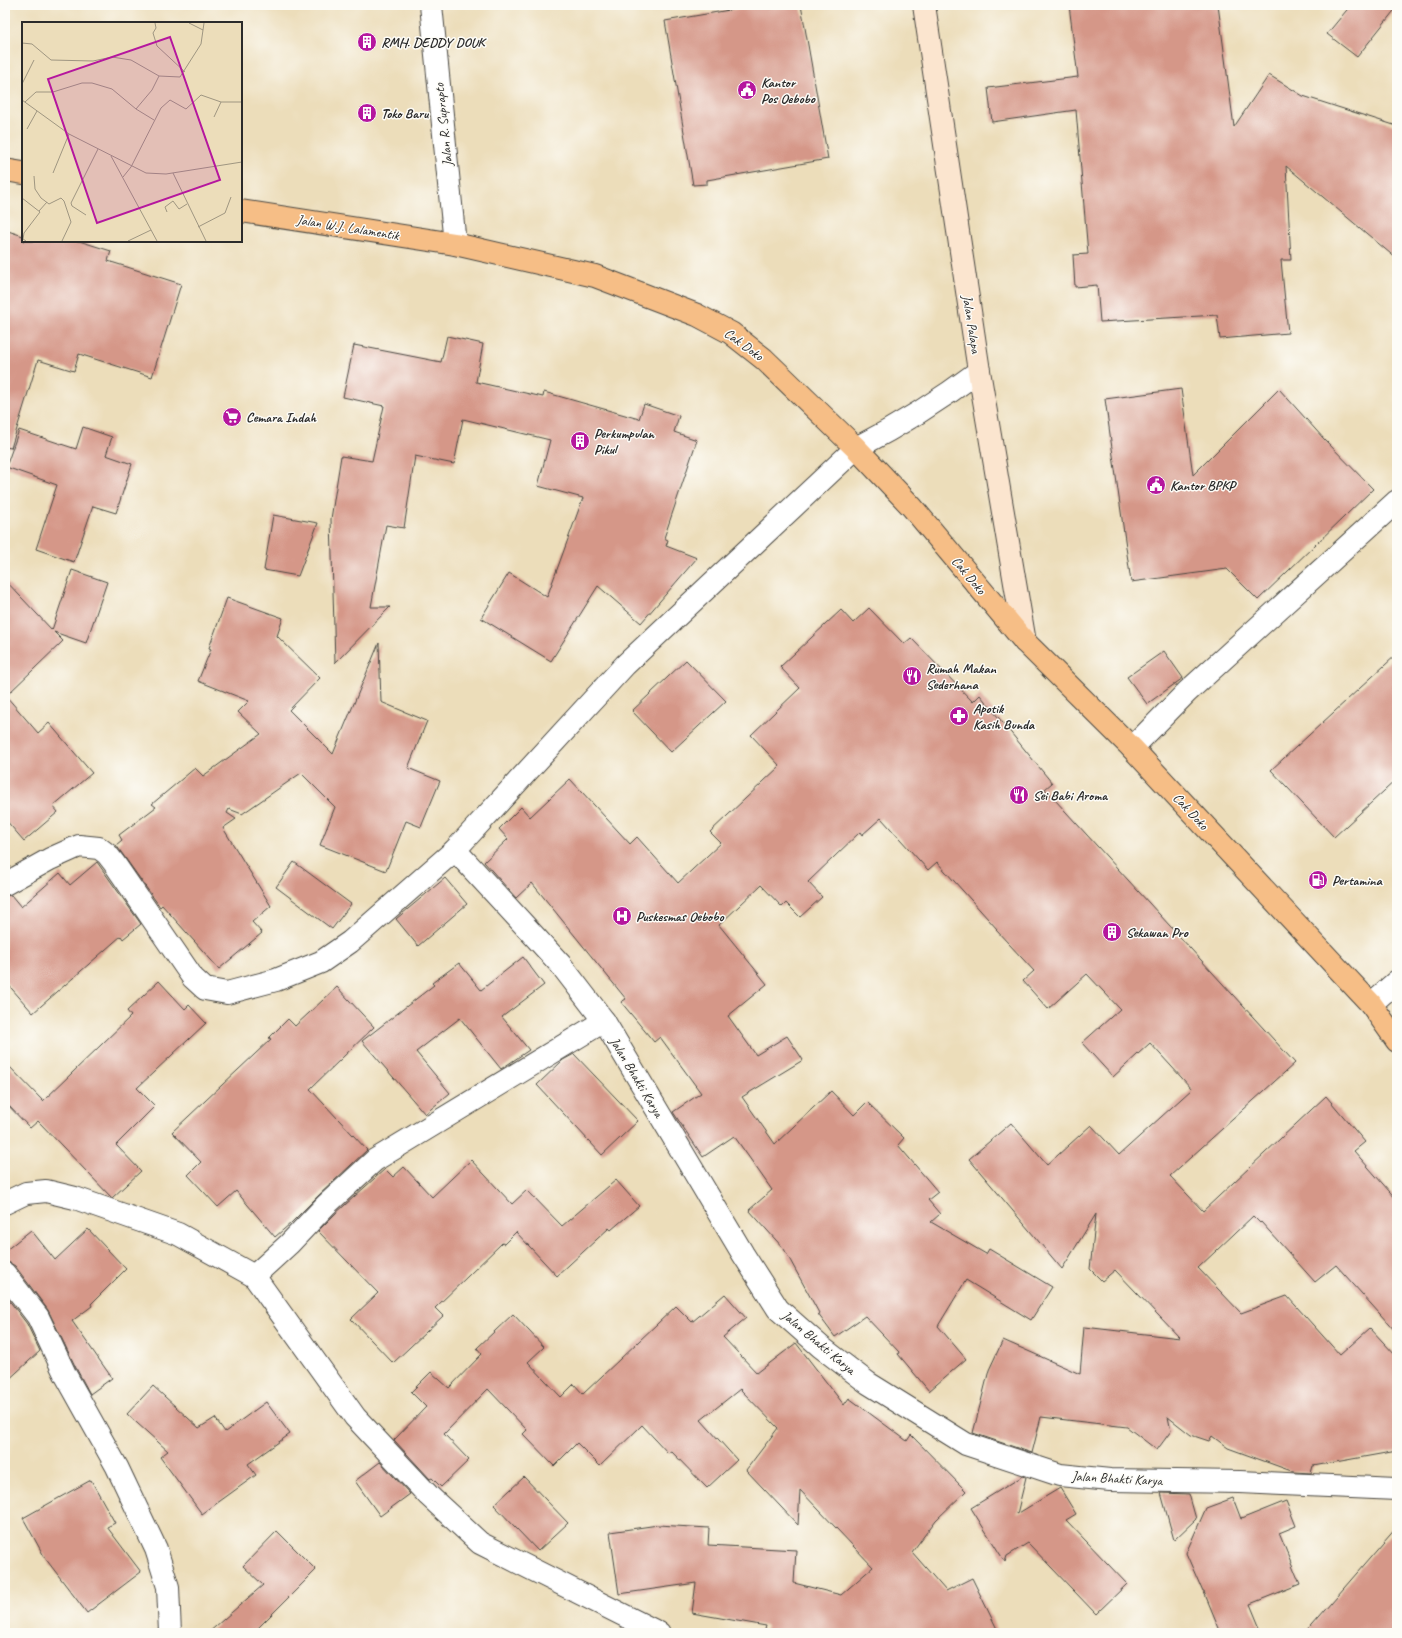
<svg xmlns="http://www.w3.org/2000/svg" width="1402" height="1638" font-family="Caveat,sans-serif">
<style>
.building{fill:#d59788}
.lines{fill:none;stroke-linecap:round;stroke-linejoin:round}
.minor-casing{stroke:#484640;stroke-width:24}
.tertiary-casing{stroke:#484640;stroke-width:24}
.secondary-casing{stroke:#484640;stroke-width:24}
.primary-casing{stroke:#484640;stroke-width:24}
.minor{stroke:#fff;stroke-width:22}
.tertiary{stroke:#fff;stroke-width:22}
.secondary{stroke:#fbe5cf;stroke-width:22}
.primary{stroke:#f6be86;stroke-width:22}
.labels{text-anchor:middle;stroke-width:3;stroke-linejoin:round;paint-order:stroke}
.poi-label{font-size:14px;font-weight:bold;fill:#2b2b2b;stroke:#fdfcf7;text-anchor:start}
.street-label{font-size:14px;fill:#2b2b2b;stroke:#fdfcf7}
.inset-road{fill:none;stroke:#9f9681;stroke-width:1}
.view{fill:#b5179e;fill-opacity:0.15;stroke:#b5179e;stroke-width:2}
.inset-edge{fill:none;stroke:#2b2b2b;stroke-width:2}
</style>
<rect width="100%" height="100%" fill="#fdfcf7"/>
<filter id="ink" filterUnits="userSpaceOnUse"><feTurbulence type="fractalNoise" baseFrequency=".025" numOctaves="2"/><feDisplacementMap in="SourceGraphic" scale="8" xChannelSelector="R" yChannelSelector="G"/><feConvolveMatrix kernelMatrix="1 2 1 2 8 2 1 2 1" color-interpolation-filters="sRGB"/></filter>
<filter id="wash" filterUnits="userSpaceOnUse"><feTurbulence type="fractalNoise" baseFrequency=".012" numOctaves="4" result="noise"/><feDisplacementMap in="SourceGraphic" scale="16" xChannelSelector="R" yChannelSelector="G"/><feGaussianBlur stdDeviation="0.9" result="paint"/><feColorMatrix in="noise" values="0 0 0 0 0 0 0 0 0 0 0 0 0 0 0 0 0 1.4 0 .05"/><feComposite in="paint" operator="in"/></filter>
<g filter="url(#wash)">
<rect width="100%" height="100%" fill="#ecddba"/>
<g id="blocks">
<g class="building">
<polygon points="759,5 801,5 828,159 707,180 707,184 693,185 665,21"/>
<polygon points="1069,5 1218,5 1234,127 1269,75 1303,96 1397,126 1397,259 1286,166 1291,260 1281,260 1288,333 1220,339 1217,315 1100,322 1097,285 1075,287 1073,255 1088,254 1076,110 992,122 988,88 1078,77"/>
<polygon points="1351,5 1397,5 1397,7 1357,57 1327,34"/>
<polygon points="5,230 23,236 23,241 79,241 111,251 108,261 181,284 152,377 79,354 74,371 38,360 11,448 5,447"/>
<polygon points="447,336 483,344 476,382 543,397 544,392 639,419 644,404 679,416 674,432 697,440 664,538 668,540 666,546 697,558 641,623 598,586 551,661 481,618 509,573 547,597 583,498 538,486 550,440 463,419 454,464 415,456 404,528 386,525 371,607 390,607 335,663 331,519 341,456 372,461 384,406 343,397 354,345 441,362"/>
<polygon points="1181,389 1193,475 1279,389 1324,439 1373,489 1258,600 1227,569 1131,582 1105,399"/>
<polygon points="83,427 112,437 106,455 132,464 116,513 93,506 74,562 36,549 57,485 6,467 19,430 76,449"/>
<polygon points="273,515 318,523 298,576 264,570"/>
<polygon points="72,570 107,582 86,643 54,632 63,641 6,696 38,733 49,723 92,773 53,806 58,812 24,841 5,819 5,580 52,630"/>
<polygon points="227,598 283,618 277,636 320,678 289,710 333,754 379,643 381,702 427,721 408,768 440,781 421,827 406,821 386,871 320,845 335,807 301,773 242,814 229,809 227,813 236,819 223,828 271,906 252,922 262,933 219,969 162,905 160,907 116,845 122,840 119,835 156,807 152,804 195,768 203,776 261,734 238,712 249,701 198,681 211,649 209,648"/>
<polygon points="869,608 904,644 911,638 973,702 980,695 1052,783 1045,789 1295,1063 1170,1176 1203,1211 1326,1096 1365,1142 1354,1151 1397,1200 1397,1333 1336,1265 1315,1282 1261,1222 1260,1223 1253,1216 1198,1268 1241,1313 1287,1296 1340,1355 1370,1328 1397,1357 1397,1451 1313,1466 1311,1473 1294,1472 1228,1448 1212,1436 1209,1441 1191,1435 1168,1417 1171,1431 1157,1450 1127,1427 1041,1417 1032,1453 973,1433 989,1370 1003,1340 1080,1374 1084,1327 1180,1338 1115,1270 1102,1281 1090,1269 1096,1214 1062,1269 969,1159 1011,1123 1047,1165 1091,1125 1119,1155 1192,1089 1150,1043 1113,1077 1082,1043 1120,1009 1087,974 1048,1009 1023,981 1034,971 996,930 997,929 937,862 928,870 881,818 862,835 860,832 808,882 822,897 800,917 786,903 782,907 761,885 719,925 767,984 728,1016 756,1055 787,1036 803,1060 742,1097 775,1144 831,1091 854,1115 867,1102 904,1138 898,1145 938,1192 928,1200 940,1214 931,1222 986,1254 989,1249 1052,1287 1031,1320 966,1280 938,1326 966,1359 929,1391 898,1354 899,1352 865,1316 835,1337 818,1314 819,1313 784,1249 749,1210 772,1190 734,1136 703,1157 673,1112 701,1093 660,1037 654,1042 621,1002 626,999 532,883 516,898 484,862 508,839 499,829 521,807 530,817 570,779 630,844 637,837 678,883 721,843 710,832 780,766 751,735 800,688 780,667 841,610 853,623"/>
<polygon points="1164,651 1183,678 1147,704 1127,677"/>
<polygon points="1397,654 1397,779 1334,837 1271,770"/>
<polygon points="686,660 726,701 671,752 632,711"/>
<polygon points="97,862 141,924 123,939 121,936 33,1013 5,981 5,896 11,895 21,907 60,873 70,885"/>
<polygon points="294,862 351,904 332,929 276,887"/>
<polygon points="445,878 467,904 418,946 396,919"/>
<polygon points="523,957 544,985 502,1017 529,1050 501,1069 460,1018 416,1052 450,1093 425,1114 362,1041 434,985 432,983 459,963 481,990"/>
<polygon points="159,981 185,1009 189,1005 206,1023 137,1088 155,1106 116,1145 141,1171 112,1198 38,1121 30,1128 5,1102 5,1062 43,1101 131,1016 127,1011"/>
<polygon points="337,987 374,1027 310,1089 367,1150 318,1196 291,1223 275,1237 236,1191 218,1207 188,1175 201,1162 172,1132 271,1039 269,1038 288,1019 295,1026"/>
<polygon points="574,1054 638,1121 602,1155 537,1085 563,1060"/>
<polygon points="471,1160 512,1204 527,1190 562,1226 616,1180 639,1206 611,1230 609,1228 557,1276 516,1232 504,1244 502,1243 435,1308 443,1316 393,1363 351,1319 378,1293 318,1231 335,1214 385,1169 393,1177 404,1167 432,1197"/>
<polygon points="88,1229 126,1269 91,1304 92,1306 72,1321 112,1378 90,1394 76,1368 48,1310 15,1266 10,1263 5,1262 5,1251 31,1230 55,1260"/>
<polygon points="725,1294 746,1318 723,1337 757,1373 796,1343 844,1405 849,1398 907,1441 911,1435 966,1491 936,1520 912,1552 946,1591 972,1578 999,1633 764,1633 766,1626 692,1613 696,1583 619,1594 610,1532 658,1525 709,1528 708,1545 796,1550 794,1583 841,1595 873,1567 800,1490 798,1525 746,1470 778,1428 740,1389 701,1420 737,1460 707,1488 671,1451 668,1453 642,1425 600,1466 577,1443 554,1466 523,1434 527,1430 488,1389 444,1434 469,1460 441,1487 432,1478 430,1479 394,1440 426,1407 411,1392 431,1372 449,1388 482,1354 477,1348 513,1314 544,1347 528,1362 561,1397 574,1384 583,1394 676,1306 692,1322"/>
<polygon points="5,1295 27,1324 40,1351 5,1383"/>
<polygon points="153,1386 199,1428 215,1418 225,1432 266,1402 290,1434 248,1464 256,1475 202,1514 160,1457 168,1451 127,1414"/>
<polygon points="380,1462 410,1494 380,1516 355,1481"/>
<polygon points="1023,1476 1026,1477 1017,1514 1060,1488 1076,1514 1066,1520 1127,1584 1096,1614 1028,1543 1007,1556 1005,1562 971,1508"/>
<polygon points="524,1477 568,1523 538,1551 494,1505"/>
<polygon points="91,1480 115,1523 107,1527 141,1572 87,1613 45,1558 23,1518"/>
<polygon points="1161,1493 1189,1494 1196,1519 1174,1540"/>
<polygon points="1233,1498 1241,1519 1286,1501 1296,1526 1279,1533 1300,1584 1250,1604 1262,1633 1221,1633 1204,1592 1203,1592 1186,1553 1206,1508"/>
<polygon points="1397,1527 1397,1633 1305,1633 1370,1558"/>
<polygon points="277,1531 316,1570 253,1633 208,1633 263,1585 243,1566"/>
</g>
</g>
</g>
<g filter="url(#ink)">
<use href="#blocks" fill-opacity="0" stroke="#484640" stroke-width="1"/>
<g class="lines">
<g class="minor-casing">
<g id="minor">
<polyline points="1132,748 1187,692 1397,501"/>
<polyline points="455,850 561,965 604,1021 743,1254 778,1309 821,1347 868,1383 966,1444 1060,1475 1110,1480 1240,1482 1397,1489"/>
<path d="M5,884L50,859L79,846L99,848L107,854L114,863L193,978L205,989L227,993L276,980L321,962L350,942L455,850L625,665L856,448C901,425 939,401 979,371"/>
<polyline points="1371,1004 1397,981"/>
<polyline points="5,1203 26,1193 46,1191 75,1198 178,1234 254,1276 355,1417 429,1496 480,1543 659,1633"/>
<polyline points="5,1274 38,1317 65,1374 117,1467 156,1549 168,1587 170,1633"/>
<polyline points="254,1276 289,1244 326,1205 375,1160 604,1021"/>
</g>
</g>
<g class="tertiary-casing">
<polyline id="tertiary" points="431,5 455,244"/>
</g>
<g class="secondary-casing">
<polyline id="secondary" points="924,5 979,371 1025,642"/>
</g>
<g class="primary-casing">
<g id="primary">
<polyline points="5,170 23,173"/>
<polyline points="241,211 455,244 595,276 697,315 731,333 764,359 856,448 912,507 1025,642 1132,748 1371,1004 1397,1041"/>
</g>
</g>
<use href="#minor" class="minor"/>
<use href="#tertiary" class="tertiary"/>
<use href="#secondary" class="secondary"/>
<use href="#primary" class="primary"/>
</g>
</g>
<defs>
<g id="building-disc" transform="scale(1)"><circle r="9.5" fill="#b5179e" stroke="#fdfcf7"/><path d="M-4-6H4V6H1V3H-1V6H-4ZM-2.5-4.3h1.7v1.8h-1.7ZM.8-4.3h1.7v1.8H.8ZM-2.5-1h1.7V.8h-1.7ZM.8-1h1.7V.8H.8Z" fill="#fff"/></g>
<g id="civic-disc" transform="scale(1)"><circle r="9.5" fill="#b5179e" stroke="#fdfcf7"/><path d="M-.6-6.5H3V-4.5H.6V-3L4-1V1h2V6H-6V1h2V-1L-.6-3ZM-1.2 2.5V6h2.4V2.5Z" fill="#fff"/></g>
<g id="supermarket-disc" transform="scale(1)"><circle r="9.5" fill="#b5179e" stroke="#fdfcf7"/><path d="M-6-5.5h2.5l.6 2H6L4.5 2H-2.5L-4.4-4H-6ZM-1.5 3.2a1.3 1.3 0 1 0 .1 0ZM3 3.2a1.3 1.3 0 1 0 .1 0Z" fill="#fff"/></g>
<g id="restaurant-disc" transform="scale(1)"><circle r="9.5" fill="#b5179e" stroke="#fdfcf7"/><path d="M-5-6h1v4h1v-4h1v4h1v-4h1v5L-1.5 .5V6h-2V.5L-5-1ZM5-6V6H3V1.5H1.5Q1.5-4 5-6Z" fill="#fff"/></g>
<g id="pharmacy-disc" transform="scale(1)"><circle r="9.5" fill="#b5179e" stroke="#fdfcf7"/><path d="M-2-6h4v4h4v4h-4v4h-4v-4h-4v-4h4Z" fill="#fff"/></g>
<g id="fuel-disc" transform="scale(1)"><circle r="9.5" fill="#b5179e" stroke="#fdfcf7"/><path d="M-5.5-6h7V0h2V4h1.3V-2.5L3-4.5l.8-.8L6-3V5H2.5V1h-1V6h-7ZM-4.2-4.7v3.2H.2V-4.7Z" fill="#fff"/></g>
<g id="hospital-disc" transform="scale(1)"><circle r="9.5" fill="#b5179e" stroke="#fdfcf7"/><path d="M-5-5h3v3.5h4V-5h3V5h-3V1.5h-4V5h-3Z" fill="#fff"/></g>
</defs>
<g fill-rule="evenodd">
<use href="#building-disc" x="367" y="42"/>
<use href="#civic-disc" x="747" y="90"/>
<use href="#building-disc" x="367" y="113"/>
<use href="#supermarket-disc" x="232" y="417"/>
<use href="#building-disc" x="580" y="441"/>
<use href="#civic-disc" x="1156" y="485"/>
<use href="#restaurant-disc" x="912" y="676"/>
<use href="#pharmacy-disc" x="959" y="716"/>
<use href="#restaurant-disc" x="1019" y="795"/>
<use href="#fuel-disc" x="1318" y="880"/>
<use href="#hospital-disc" x="622" y="916"/>
<use href="#building-disc" x="1112" y="932"/>
</g>
<g class="labels">
<g class="poi-label">
<text x="381" y="47">RMH. DEDDY DOUK</text>
<text x="761" y="87">Kantor<tspan x="761" dy="16">Pos Oebobo</tspan></text>
<text x="381" y="118">Toko Baru</text>
<text x="246" y="422">Cemara Indah</text>
<text x="594" y="438">Perkumpulan<tspan x="594" dy="16">Pikul</tspan></text>
<text x="1170" y="490">Kantor BPKP</text>
<text x="926" y="673">Rumah Makan<tspan x="926" dy="16">Sederhana</tspan></text>
<text x="973" y="713">Apotik<tspan x="973" dy="16">Kasih Bunda</tspan></text>
<text x="1033" y="800">Sei Babi Aroma</text>
<text x="1332" y="885">Pertamina</text>
<text x="636" y="921">Puskesmas Oebobo</text>
<text x="1126" y="937">Sekawan Pro</text>
</g>
<g class="street-label">
<text transform="translate(443 125) rotate(-96)" y="5">Jalan R. Suprapto</text>
<text transform="translate(348 227) rotate(9)" y="5">Jalan W.J. Lalamentik</text>
<text transform="translate(972 324) rotate(81)" y="5">Jalan Palapa</text>
<text transform="translate(744 344) rotate(36)" y="5">Cak Doko</text>
<text transform="translate(969 575) rotate(50)" y="5">Cak Doko</text>
<text transform="translate(1191 811) rotate(47)" y="5">Cak Doko</text>
<text transform="translate(637 1077) rotate(59)" y="5">Jalan Bhakti Karya</text>
<text transform="translate(819 1342) rotate(40)" y="5">Jalan Bhakti Karya</text>
<text transform="translate(1117 1478) rotate(3)" y="5">Jalan Bhakti Karya</text>
</g>
</g>
<g transform="translate(22 22)">
<rect width="220" height="220" fill="#ecddba"/>
<path class="inset-road" d="M133,1L134,6L131,11L135,24L163,50M167,1L181,8M0,21L10,22L29,38L71,39L90,35L109,38L137,54L158,55L179,22L182,1M0,62L12,38M0,78L47,112L124,151L144,152L220,140M3,80L14,70H31L60,61H70L90,67L114,87L132,98M114,87L130,68L137,54M192,95L199,80M5,107L15,89M89,134L135,219M31,151L47,112M151,151L184,219M12,154L13,167L19,176L27,182L39,176L42,179L49,200L40,219M101,155L109,145L139,86L148,78L164,87L179,73L199,80H220M0,176L18,190L2,211L1,217L4,219M17,189L25,180M145,190L143,185L151,179L157,187L165,182M64,193L50,184L49,181L76,127M176,205L203,191L209,175M106,219L129,208"/>
<path class="view" d="M148,15L198,158L75,201L26,57Z"/>
<rect width="220" height="220" class="inset-edge"/>
</g>
<rect width="1402" height="1638" fill="none" stroke="#fdfcf7" stroke-width="20"/>
</svg>
